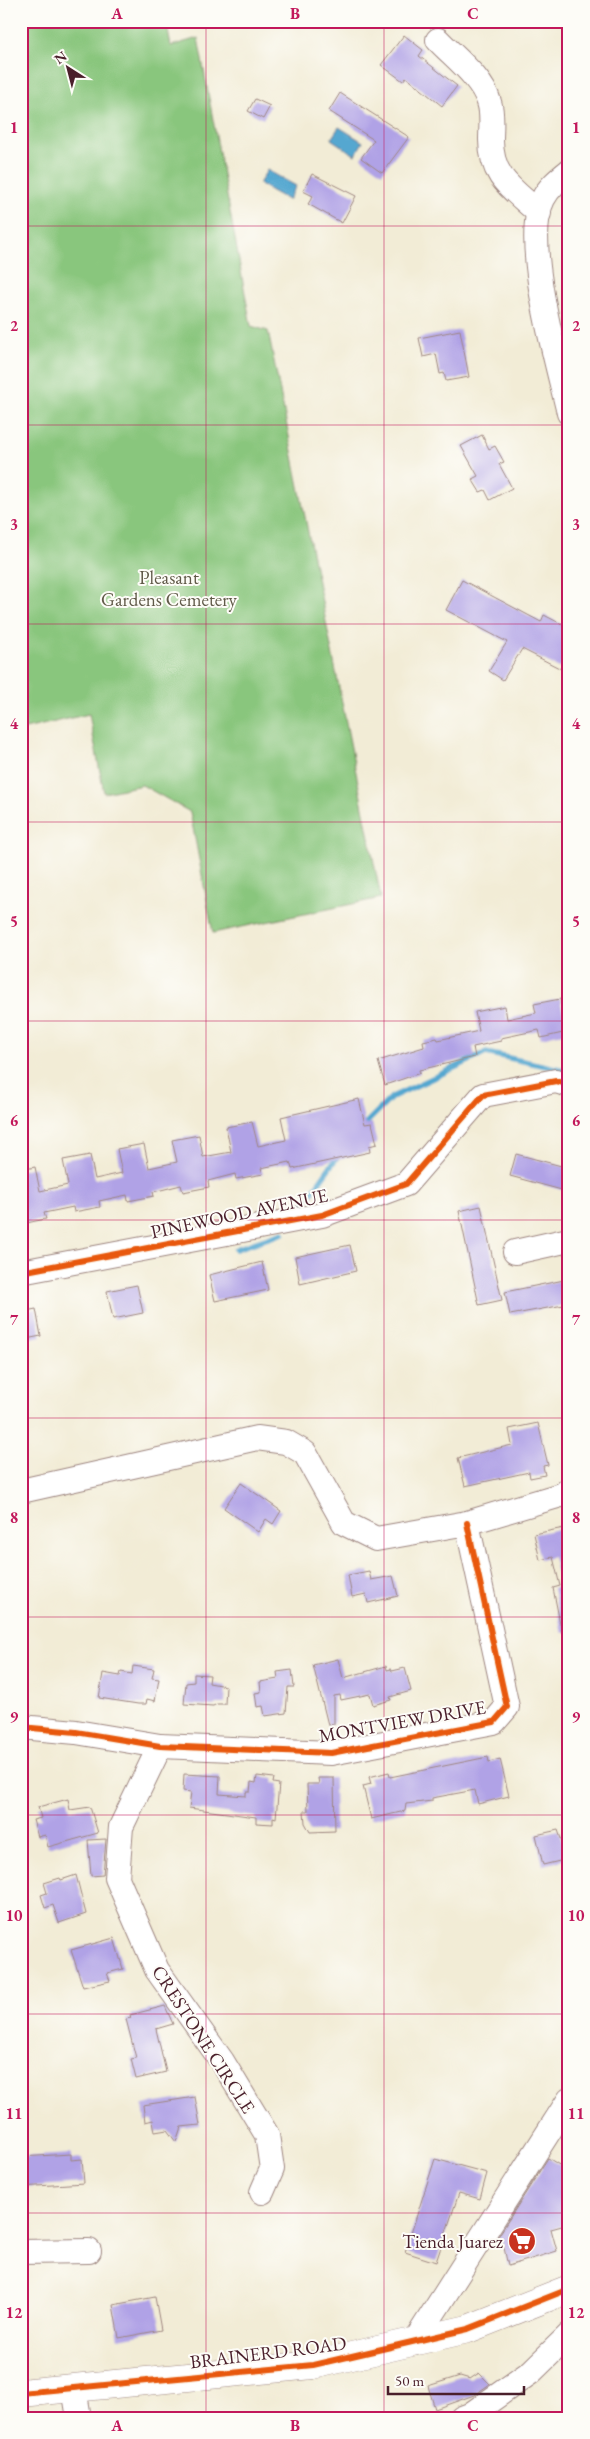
<svg xmlns="http://www.w3.org/2000/svg" width="590" height="2439" font-family="'EB Garamond',serif">
<style>
.green{fill:#89c67d;stroke:#6a7254}
.water{fill:#55a7d0;stroke:#50637e}
.lines{fill:none;stroke-linecap:round;stroke-linejoin:round}
.stream{stroke:#55a7d0;stroke-width:5.5}
.building{fill:#b0a2e6}
.minor-casing{stroke:#9e8680;stroke-width:26}
.major-casing{stroke:#9e8680;stroke-width:29}
.minor{stroke:#fff;stroke-width:24}
.major{stroke:#fff;stroke-width:28}
.cycleway-casing{stroke:#fdfcf7;stroke-width:9}
.cycleway{stroke:#e8590c;stroke-width:6}
.grid{fill:none;stroke:#c2185b;stroke-width:1;stroke-opacity:0.55}
.labels{text-anchor:middle;stroke-width:4;stroke-linejoin:round;paint-order:stroke}
.park-label{font-size:19px;fill:#605948;stroke:#fdfcf7}
.street-label{font-size:19px;fill:#4a1f2b;stroke:#fdfcf7}
.poi-label{font-size:19px;fill:#4a1f2b;stroke:#fdfcf7;text-anchor:end}
.neatline{fill:none;stroke:#c2185b;stroke-width:2}
.grid-label{font-size:16px;text-anchor:middle;font-weight:bold;fill:#c2185b}
</style>
<rect width="100%" height="100%" fill="#fdfcf7"/>
<filter id="ink" filterUnits="userSpaceOnUse"><feTurbulence type="fractalNoise" baseFrequency=".02" numOctaves="2"/><feDisplacementMap in="SourceGraphic" scale="10" xChannelSelector="R" yChannelSelector="G"/><feConvolveMatrix kernelMatrix="1 2 1 2 8 2 1 2 1" color-interpolation-filters="sRGB"/></filter>
<filter id="wash" filterUnits="userSpaceOnUse"><feTurbulence type="fractalNoise" baseFrequency=".0096" numOctaves="4" result="noise"/><feDisplacementMap in="SourceGraphic" scale="20" xChannelSelector="R" yChannelSelector="G"/><feGaussianBlur stdDeviation="1.12" result="paint"/><feColorMatrix in="noise" values="0 0 0 0 0 0 0 0 0 0 0 0 0 0 0 0 0 1.4 0 .05"/><feComposite in="paint" operator="in"/></filter>
<g filter="url(#wash)">
<rect width="100%" height="100%" fill="#f2ecd6"/>
<polygon class="green" points="21,21 166,21 171,46 198,38 251,326 268,331 381,898 213,933 190,812 142,785 104,793 89,714 21,730"/>
<g class="water">
<polygon points="339,127 363,142 355,155 331,139"/>
<polygon points="267,170 296,186 288,200 259,184"/>
</g>
<g class="lines">
<g class="stream">
<polyline points="360,1129 392,1097 486,1053 569,1071"/>
<polyline points="297,1213 340,1153"/>
<polyline points="236,1249 283,1233"/>
</g>
</g>
<g id="blocks">
<g class="building">
<polygon points="404,35 423,50 419,56 457,86 442,106 406,77 403,81 381,65"/>
<polygon points="340,93 409,137 382,173 361,158 374,140 329,111"/>
<polygon points="255,99 270,106 263,119 248,111"/>
<polygon points="312,174 356,196 342,223 308,204 313,196 303,191"/>
<polygon points="460,330 469,377 446,381 444,373 440,374 436,354 423,357 419,338"/>
<polygon points="482,435 489,449 495,446 504,462 499,464 512,488 490,500 485,490 480,492 472,479 478,476 461,446"/>
<polygon points="462,580 541,622 544,615 569,628 569,673 522,649 503,680 489,671 507,642 446,610"/>
<polygon points="560,999 567,1032 541,1038 539,1030 501,1038 501,1041 473,1047 475,1057 419,1070 420,1073 385,1085 378,1061 424,1047 423,1041 437,1038 438,1040 479,1031 475,1012 505,1006 507,1019 536,1013 534,1004"/>
<polygon points="359,1099 365,1124 372,1123 377,1144 369,1146 370,1152 292,1169 290,1162 261,1168 263,1174 236,1179 235,1174 208,1181 209,1187 183,1192 181,1185 153,1192 154,1196 128,1201 127,1195 99,1201 100,1207 74,1212 73,1207 44,1213 46,1219 21,1224 21,1170 35,1167 40,1191 68,1185 63,1160 90,1155 95,1179 122,1173 117,1149 144,1144 149,1168 177,1162 172,1140 199,1135 203,1157 231,1152 226,1127 252,1122 258,1146 286,1140 281,1117"/>
<polygon points="516,1154 569,1168 569,1192 510,1176"/>
<polygon points="481,1206 502,1300 479,1305 459,1211"/>
<polygon points="350,1245 356,1271 300,1284 295,1257"/>
<polygon points="262,1262 268,1290 215,1301 209,1275"/>
<polygon points="569,1279 569,1304 510,1315 505,1292"/>
<polygon points="137,1285 143,1313 113,1319 107,1291"/>
<polygon points="36,1309 41,1336 21,1340 21,1312"/>
<polygon points="538,1423 548,1465 543,1466 545,1475 530,1478 529,1472 465,1486 458,1458 512,1445 509,1429"/>
<polygon points="241,1483 281,1511 273,1524 266,1519 258,1532 224,1508"/>
<polygon points="569,1527 569,1632 562,1633 553,1588 560,1586 553,1557 540,1560 534,1534"/>
<polygon points="369,1571 371,1580 393,1576 398,1596 368,1603 366,1594 352,1597 348,1575"/>
<polygon points="338,1659 343,1678 386,1666 387,1670 391,1669 392,1671 405,1668 411,1691 390,1697 391,1700 373,1705 370,1694 341,1700 340,1695 334,1696 334,1724 328,1725 313,1665"/>
<polygon points="133,1666 154,1669 152,1678 159,1679 155,1701 147,1699 146,1704 138,1704 99,1698 103,1673 120,1676 121,1672 132,1674"/>
<polygon points="292,1670 294,1687 288,1687 286,1713 265,1716 263,1706 257,1707 255,1693 261,1692 260,1682 278,1679 277,1672"/>
<polygon points="194,1674 210,1675 209,1683 226,1686 225,1704 217,1704 213,1706 184,1704 186,1683 194,1682"/>
<polygon points="488,1757 489,1762 500,1759 509,1796 478,1804 475,1790 432,1798 432,1801 406,1804 405,1811 371,1819 363,1786 371,1784 369,1777 389,1772 390,1777"/>
<polygon points="184,1774 220,1776 219,1794 246,1796 246,1792 250,1792 251,1782 256,1783 257,1776 274,1778 273,1783 279,1784 276,1818 273,1817 273,1824 256,1823 256,1817 189,1808 191,1792 183,1791"/>
<polygon points="318,1778 334,1778 335,1831 310,1832 305,1823 304,1811 308,1811 307,1784 319,1784"/>
<polygon points="68,1799 70,1810 90,1807 98,1833 48,1847 45,1835 38,1837 33,1820 41,1818 38,1807"/>
<polygon points="558,1830 568,1859 543,1865 536,1835"/>
<polygon points="106,1839 103,1875 91,1876 88,1840"/>
<polygon points="76,1875 86,1914 59,1923 53,1905 45,1908 41,1895 47,1893 44,1883 60,1878 61,1880"/>
<polygon points="114,1938 123,1969 107,1973 110,1981 83,1987 71,1950"/>
<polygon points="165,2006 173,2024 156,2029 166,2072 136,2079 131,2059 136,2058 126,2019 131,2018 130,2015"/>
<polygon points="195,2097 200,2125 181,2127 176,2142 167,2130 155,2132 153,2120 145,2122 143,2105"/>
<polygon points="71,2154 71,2160 82,2159 84,2183 21,2187 21,2157"/>
<polygon points="548,2158 569,2171 569,2224 551,2229 557,2251 508,2266 503,2243 492,2246"/>
<polygon points="435,2159 487,2173 480,2199 459,2193 436,2262 405,2252"/>
<polygon points="155,2297 161,2330 119,2338 113,2305"/>
<polygon points="479,2373 490,2384 474,2395 435,2409 428,2386 460,2376 470,2379"/>
</g>
</g>
</g>
<g filter="url(#ink)">
<use href="#blocks" fill-opacity="0" stroke="#9e8680" stroke-width="1"/>
<g class="lines">
<g class="minor-casing">
<g id="minor">
<path d="M438,40C455,58 482,78 489,102C493,113 491,128 491,140C491,178 513,189 539,213"/>
<path d="M569,171C559,179 549,187 543,199C521,241 558,365 569,413"/>
<polyline points="515,1252 569,1240"/>
<polyline points="21,1272 322,1215 406,1184 483,1095 556,1081 569,1085"/>
<polyline points="21,1491 257,1438 286,1442 305,1453 344,1523 376,1539 467,1523 564,1494 569,1489"/>
<polyline points="21,1727 76,1732 160,1746 331,1753 494,1722 507,1707 467,1523"/>
<polyline points="160,1746 121,1827 117,1878 157,1970 222,2061 267,2135 272,2169 262,2192"/>
<polyline points="21,2252 89,2251"/>
<polyline points="414,2343 569,2100"/>
<polyline points="74,2388 79,2418"/>
<polyline points="462,2418 470,2415 531,2372 569,2335"/>
</g>
</g>
<g class="major-casing">
<polyline id="major" points="21,2393 313,2365 468,2329 569,2289"/>
</g>
<use href="#minor" class="minor"/>
<use href="#major" class="major"/>
<g class="cycleway-casing">
<g id="cycleway">
<polyline points="21,1272 322,1215 406,1184 483,1095 556,1081 569,1085"/>
<polyline points="21,1727 76,1732 160,1746 331,1753 494,1722 507,1707 467,1523"/>
<polyline points="21,2393 313,2365 468,2329 569,2289"/>
</g>
</g>
<use href="#cycleway" class="cycleway"/>
</g>
</g>
<path class="grid" d="M206,21V2418M384,21V2418M21,226H569M21,425H569M21,624H569M21,822H569M21,1021H569M21,1220H569M21,1418H569M21,1617H569M21,1815H569M21,2014H569M21,2213H569"/>
<defs>
<g id="supermarket-disc" transform="scale(1.4375)"><circle r="9.5" fill="#c8321e" stroke="#fdfcf7"/><path d="M-6-5.5h2.5l.6 2H6L4.5 2H-2.5L-4.4-4H-6ZM-1.5 3.2a1.3 1.3 0 1 0 .1 0ZM3 3.2a1.3 1.3 0 1 0 .1 0Z" fill="#fff"/></g>
</defs>
<g fill-rule="evenodd">
<use href="#supermarket-disc" x="522" y="2241"/>
</g>
<g class="labels">
<g class="park-label">
<text x="169" y="584">Pleasant<tspan x="169" dy="22">Gardens Cemetery</tspan></text>
</g>
<g class="street-label">
<text transform="translate(239 1213) rotate(-12)" y="7">PINEWOOD AVENUE</text>
<text transform="translate(402 1721) rotate(-10)" y="7">MONTVIEW DRIVE</text>
<text transform="translate(204 2039) rotate(57)" y="7">CRESTONE CIRCLE</text>
<text transform="translate(268 2352) rotate(-7)" y="7">BRAINERD ROAD</text>
</g>
<g class="poi-label">
<text x="503" y="2248">Tienda Juarez</text>
</g>
</g>
<rect width="590" height="2439" fill="none" stroke="#fdfcf7" stroke-width="55"/>
<g transform="translate(68 68) rotate(324)" stroke="#fdfcf7" stroke-width="4" paint-order="stroke">
<path d="M0-4L9 19L0 12L-9 19Z" fill="#4a1f2b"/>
<text y="-8" font-size="14" font-weight="bold" text-anchor="middle" fill="#4a1f2b">N</text>
</g>
<path d="M388 2386v8h136v-8" fill="none" stroke="#4a1f2b" stroke-width="2.5"/>
<text x="395" y="2386" font-size="15" fill="#4a1f2b" stroke="#fdfcf7" stroke-width="4" paint-order="stroke">50 m</text>
<rect x="28" y="28" width="534" height="2384" class="neatline"/>
<g class="grid-label">
<text x="117" y="19">A</text>
<text x="295" y="19">B</text>
<text x="473" y="19">C</text>
<text x="14" y="133">1</text>
<text x="576" y="133">1</text>
<text x="14" y="331">2</text>
<text x="576" y="331">2</text>
<text x="14" y="530">3</text>
<text x="576" y="530">3</text>
<text x="14" y="729">4</text>
<text x="576" y="729">4</text>
<text x="14" y="927">5</text>
<text x="576" y="927">5</text>
<text x="14" y="1126">6</text>
<text x="576" y="1126">6</text>
<text x="14" y="1325">7</text>
<text x="576" y="1325">7</text>
<text x="14" y="1523">8</text>
<text x="576" y="1523">8</text>
<text x="14" y="1722">9</text>
<text x="576" y="1722">9</text>
<text x="14" y="1921">10</text>
<text x="576" y="1921">10</text>
<text x="14" y="2119">11</text>
<text x="576" y="2119">11</text>
<text x="14" y="2318">12</text>
<text x="576" y="2318">12</text>
<text x="117" y="2431">A</text>
<text x="295" y="2431">B</text>
<text x="473" y="2431">C</text>
</g>
</svg>
